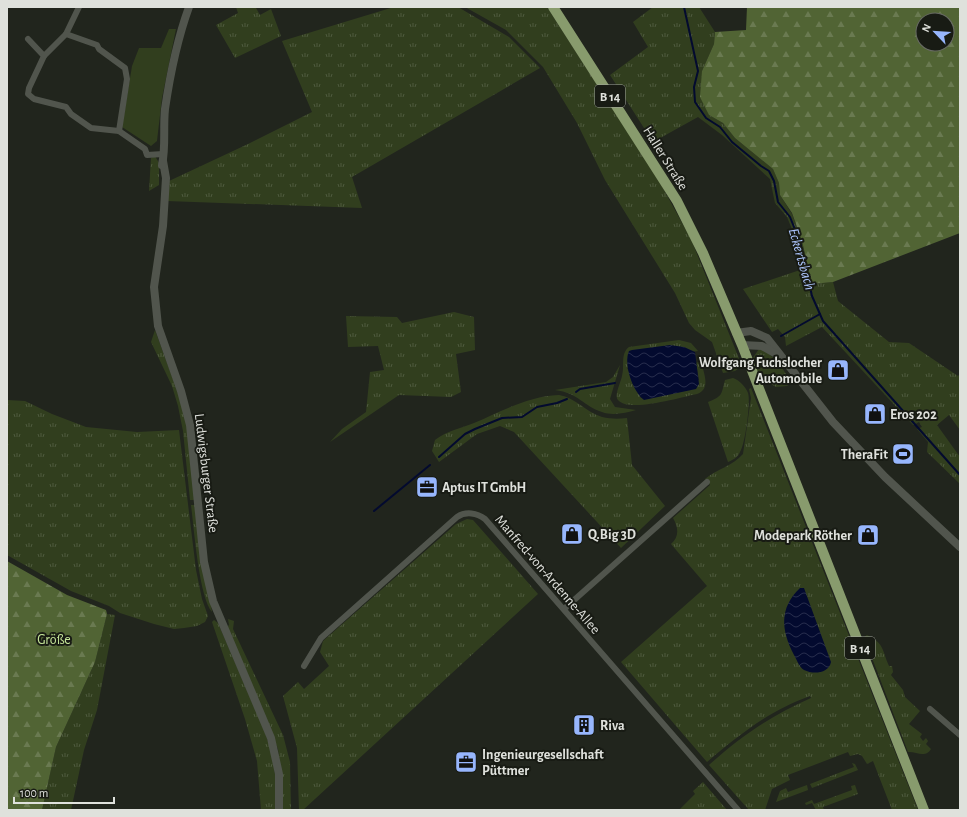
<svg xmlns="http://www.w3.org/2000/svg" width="967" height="817" font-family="'Alegreya Sans',sans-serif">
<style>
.grass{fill:url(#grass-tufts)}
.forest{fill:url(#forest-firs);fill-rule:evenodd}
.park{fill:#313e1e}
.water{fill:url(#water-waves)}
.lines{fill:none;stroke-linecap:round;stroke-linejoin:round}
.stream{stroke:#030a2f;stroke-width:2}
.minor{stroke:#51554d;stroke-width:6}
.tertiary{stroke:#51554d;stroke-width:8}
.primary{stroke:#889b6d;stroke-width:10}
.labels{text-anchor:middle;stroke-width:4;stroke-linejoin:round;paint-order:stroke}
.shield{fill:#181b14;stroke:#a3a6a0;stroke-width:1}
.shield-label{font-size:13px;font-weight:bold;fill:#dfe1dc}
.street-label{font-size:14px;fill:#dfe1dc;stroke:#181b14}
.poi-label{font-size:14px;font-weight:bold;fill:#dfe1dc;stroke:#181b14;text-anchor:start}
.park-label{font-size:14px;fill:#c6e69a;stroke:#181b14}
.water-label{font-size:15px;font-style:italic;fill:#acc4fc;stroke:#181b14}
</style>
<defs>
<pattern id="grass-tufts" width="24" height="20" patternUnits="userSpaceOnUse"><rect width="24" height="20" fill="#313e1e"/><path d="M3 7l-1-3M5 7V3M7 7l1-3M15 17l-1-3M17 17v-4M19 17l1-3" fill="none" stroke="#4e5a3e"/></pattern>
<pattern id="forest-firs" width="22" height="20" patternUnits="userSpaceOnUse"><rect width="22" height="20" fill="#516434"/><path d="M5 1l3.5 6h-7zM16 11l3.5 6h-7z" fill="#6a7a51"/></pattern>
<pattern id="water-waves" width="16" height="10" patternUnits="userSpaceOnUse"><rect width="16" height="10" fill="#030a2f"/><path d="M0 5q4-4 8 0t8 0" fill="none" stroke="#272d4d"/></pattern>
</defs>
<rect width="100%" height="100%" fill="#21251d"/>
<g class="grass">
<polygon points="236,7 258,7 256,8 260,15 271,9 281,36 235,58 216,25 238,13"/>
<polygon points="394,7 458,7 509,37 540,68 352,177 362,208 167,201 169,181 248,144 312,112 282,41"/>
<polygon points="465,7 547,7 659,181 691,239 742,366 735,371 723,373 712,342 695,330 689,323 675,293 605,180 577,123 543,67 506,30"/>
<polygon points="653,7 699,7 715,32 714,44 702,71 709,115 723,123 735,138 773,169 779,183 780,195 792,214 802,241 812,284 833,282 838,301 889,342 909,343 958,376 960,374 960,430 949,415 937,425 960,457 960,484 927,452 928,442 917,429 922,427 919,422 913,425 822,327 786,346 785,337 778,329 772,332 743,289 803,269 796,239 787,217 775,203 770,179 722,135 698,117 653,142 610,75 648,47 633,22"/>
<polygon points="155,156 159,163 159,185 149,191 151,158"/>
<polygon points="454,312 474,317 475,350 456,354 461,392 451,397 399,395 330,442 342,429 366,412 370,372 384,370 378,346 348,347 346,316 397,317 402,323"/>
<polygon points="155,330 185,412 196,500 190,500 183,431 178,406 172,386 151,342"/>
<path d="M679,340L691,343L698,351L692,352L684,347L627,368L631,375L632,382L641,398L699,380L696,363L701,361C703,372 712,389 697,394C681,397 629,413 618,400C614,395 621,382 622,376C625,366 620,354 629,347Z"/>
<path d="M759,349C773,352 783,370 792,382L787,386L776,387L764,380H760L752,359Z"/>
<path d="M620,365L610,399L615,407L636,410C625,413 613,416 602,412C583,406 579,393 555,390L606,382L613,377Z"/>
<path d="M733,378C739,380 746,387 748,393C751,402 745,445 740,452C738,457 733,460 728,462L708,402C723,396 721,395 725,380Z"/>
<path d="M751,388L918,810H892L873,761L867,764L862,756L858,754L850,756L848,752L788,775L790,780L772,789L765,810H749L709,765C741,736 772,715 811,698L810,696C770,710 739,735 707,762L621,662L707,586L671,544C680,536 678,527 673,518L710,485L705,479C717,469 733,466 743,454L751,398L749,389Z"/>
<path d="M559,395C576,398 586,412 602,417C610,419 619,419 627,418L632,465L665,506L621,548L514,432L500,426L477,434L439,462L432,451L435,440C446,431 462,428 474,423C502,411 529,396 559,395Z"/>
<polygon points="7,400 25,401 52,414 86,427 137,432 179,430 196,570 202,599 208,616 205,622 197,626 184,628 174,629 154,624 120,613 109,606 71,591 7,555"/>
<path d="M191,505H196L212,612C199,597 194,528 191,505Z"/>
<polygon points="467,519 473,520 538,594 303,810 299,810 297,748 283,696 298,682 304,689 329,666 320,652 323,641 456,524"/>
<polygon points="107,614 115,615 97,710 84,750 71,810 42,810 56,747 95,662"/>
<polygon points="228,619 234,621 233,629 283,735 290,762 291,810 282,810 280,765 278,749 227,627 229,625"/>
<polygon points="214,620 218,623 265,732 273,756 276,784 277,810 261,810 257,761 245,719 212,622"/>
<path d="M867,635C884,643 882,650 889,666H892L893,672L891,675L903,690L905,697L920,711L909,724L922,734L920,737L923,741L926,738L928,741L926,744L931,749C925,759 916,751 908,752L864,637Z"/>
<polygon points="852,763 855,764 858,770 812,788 810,784 854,767"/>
<polygon points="703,782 727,810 679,810 695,794 693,791"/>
<polygon points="807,785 808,790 776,802 780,791 786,788 788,792"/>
<polygon points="855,785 858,794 823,807 824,810 816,810 812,803 806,805 805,803 812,800 814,804 852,790 851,786"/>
</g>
<g class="forest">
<path d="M747,7H960V233L833,282L812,284L802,241L792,213L780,195L779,183L773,169L735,138L723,123L709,115L700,97L702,71L714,44L715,32L746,30ZM923,20H947V44H923Z"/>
<polygon points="7,561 67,595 106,610 107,614 95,662 56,747 42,810 7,810"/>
</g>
<polygon class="park" points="169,29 176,29 162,98 157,141 151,146 122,127 132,66 139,48 161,48"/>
<g class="water">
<path d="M670,345L684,347L695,352L699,384L696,389L644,400C633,392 623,364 629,351L632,350Z"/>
<path d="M800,588H804L831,662C829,673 814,675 804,670C799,667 797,660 794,655C781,630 779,608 800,588Z"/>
</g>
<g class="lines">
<g class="stream">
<polyline points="684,7 698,71 694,87 695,102 706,118 720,127 732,142 761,166 769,171 774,181 778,202 790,217 800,242 812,296 823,321 960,475"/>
<polyline points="781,336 820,314"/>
<polyline points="576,392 580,389 615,383"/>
<polyline points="439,457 465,434 475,429 502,418 522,417 537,407 557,403 567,399"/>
<polyline points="374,511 430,465"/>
</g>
<g class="minor">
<polyline points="66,34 79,7"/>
<polyline points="28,39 44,56 29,88 28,94 34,99 66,107 71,114 91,128 119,131 145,149 147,155 163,154"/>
<polyline points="44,56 66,34 97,45 99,49 125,68 127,79 119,131"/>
<polyline points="564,609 707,482"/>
<path d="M304,666L321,638L457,517C466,511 477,513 485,519L738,810"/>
<polyline points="930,709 960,735"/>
</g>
<g class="tertiary">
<polyline points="163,161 166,178 163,226 154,287 158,326 181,391 190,425 204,562 213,601 271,738 279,774 279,810"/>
<path d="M162,165C166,147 163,128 165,109C170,75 177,40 189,7"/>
<polyline points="736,333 751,331 767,338 833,422 885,477 960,547"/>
<polyline points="742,345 762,346 778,355"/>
</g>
<polyline class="primary" points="553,7 677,201 703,253 742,345 924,810"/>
</g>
<defs>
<g id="shop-square" transform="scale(1.15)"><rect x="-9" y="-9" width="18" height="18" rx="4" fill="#97b6fd" stroke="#181b14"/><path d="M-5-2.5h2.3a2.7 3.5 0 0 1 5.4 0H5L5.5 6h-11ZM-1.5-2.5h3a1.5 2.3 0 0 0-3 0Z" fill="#111"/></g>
<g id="stadium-square" transform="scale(1.15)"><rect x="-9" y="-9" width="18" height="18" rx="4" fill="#97b6fd" stroke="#181b14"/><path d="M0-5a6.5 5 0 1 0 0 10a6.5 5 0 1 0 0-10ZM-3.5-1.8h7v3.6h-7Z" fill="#111"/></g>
<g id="office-square" transform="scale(1.15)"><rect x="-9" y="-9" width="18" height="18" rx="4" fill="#97b6fd" stroke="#181b14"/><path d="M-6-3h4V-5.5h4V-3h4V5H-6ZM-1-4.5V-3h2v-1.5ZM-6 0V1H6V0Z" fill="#111"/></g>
<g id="building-square" transform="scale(1.15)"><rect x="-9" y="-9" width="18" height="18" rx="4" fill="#97b6fd" stroke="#181b14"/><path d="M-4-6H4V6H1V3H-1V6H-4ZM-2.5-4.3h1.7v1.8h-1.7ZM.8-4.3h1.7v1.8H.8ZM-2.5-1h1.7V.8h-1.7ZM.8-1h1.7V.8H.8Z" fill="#111"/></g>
</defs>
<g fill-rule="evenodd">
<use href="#shop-square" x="838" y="370"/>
<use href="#shop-square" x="875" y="414"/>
<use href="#stadium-square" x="903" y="454"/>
<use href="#office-square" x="427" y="487"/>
<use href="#shop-square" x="572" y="534"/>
<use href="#shop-square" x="868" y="535"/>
<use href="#building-square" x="584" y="725"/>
<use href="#office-square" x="466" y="762"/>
</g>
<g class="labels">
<g class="shield">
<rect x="595" y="85" width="30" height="22" rx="3"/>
<rect x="845" y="637" width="30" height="22" rx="3"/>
</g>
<g class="shield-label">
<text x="610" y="101">B 14</text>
<text x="860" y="653">B 14</text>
</g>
<g class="street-label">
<text transform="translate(666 158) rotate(58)" y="5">Haller Straße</text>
<text transform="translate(207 473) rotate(83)" y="5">Ludwigsburger Straße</text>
<text transform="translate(548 574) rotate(49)" y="5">Manfred-von-Ardenne-Allee</text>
</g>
<g class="poi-label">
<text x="822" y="367" text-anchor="end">Wolfgang Fuchslocher<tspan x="822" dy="16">Automobile</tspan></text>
<text x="890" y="419">Eros 202</text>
<text x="888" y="459" text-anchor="end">TheraFit</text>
<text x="442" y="492">Aptus IT GmbH</text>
<text x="588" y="539">Q.Big 3D</text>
<text x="852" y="540" text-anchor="end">Modepark Röther</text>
<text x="600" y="730">Riva</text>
<text x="482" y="759">Ingenieurgesellschaft<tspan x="482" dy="16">Püttmer</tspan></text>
</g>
<g class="park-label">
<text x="54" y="644">Größe</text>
</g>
<g class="water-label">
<text transform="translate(802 259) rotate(74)" y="5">Eckertsbach</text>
</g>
</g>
<rect width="967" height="817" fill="none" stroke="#dfe1dc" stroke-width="16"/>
<g transform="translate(935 32) rotate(295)"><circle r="19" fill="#181b14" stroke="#686a64"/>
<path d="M0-3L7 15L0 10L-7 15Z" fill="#97b6fd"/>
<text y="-6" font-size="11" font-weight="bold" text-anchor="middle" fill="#dfe1dc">N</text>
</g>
<path d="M14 797v6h100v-6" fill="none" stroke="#dfe1dc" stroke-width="2"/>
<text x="20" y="797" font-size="12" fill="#dfe1dc" stroke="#181b14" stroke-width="3" paint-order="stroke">100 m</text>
</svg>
